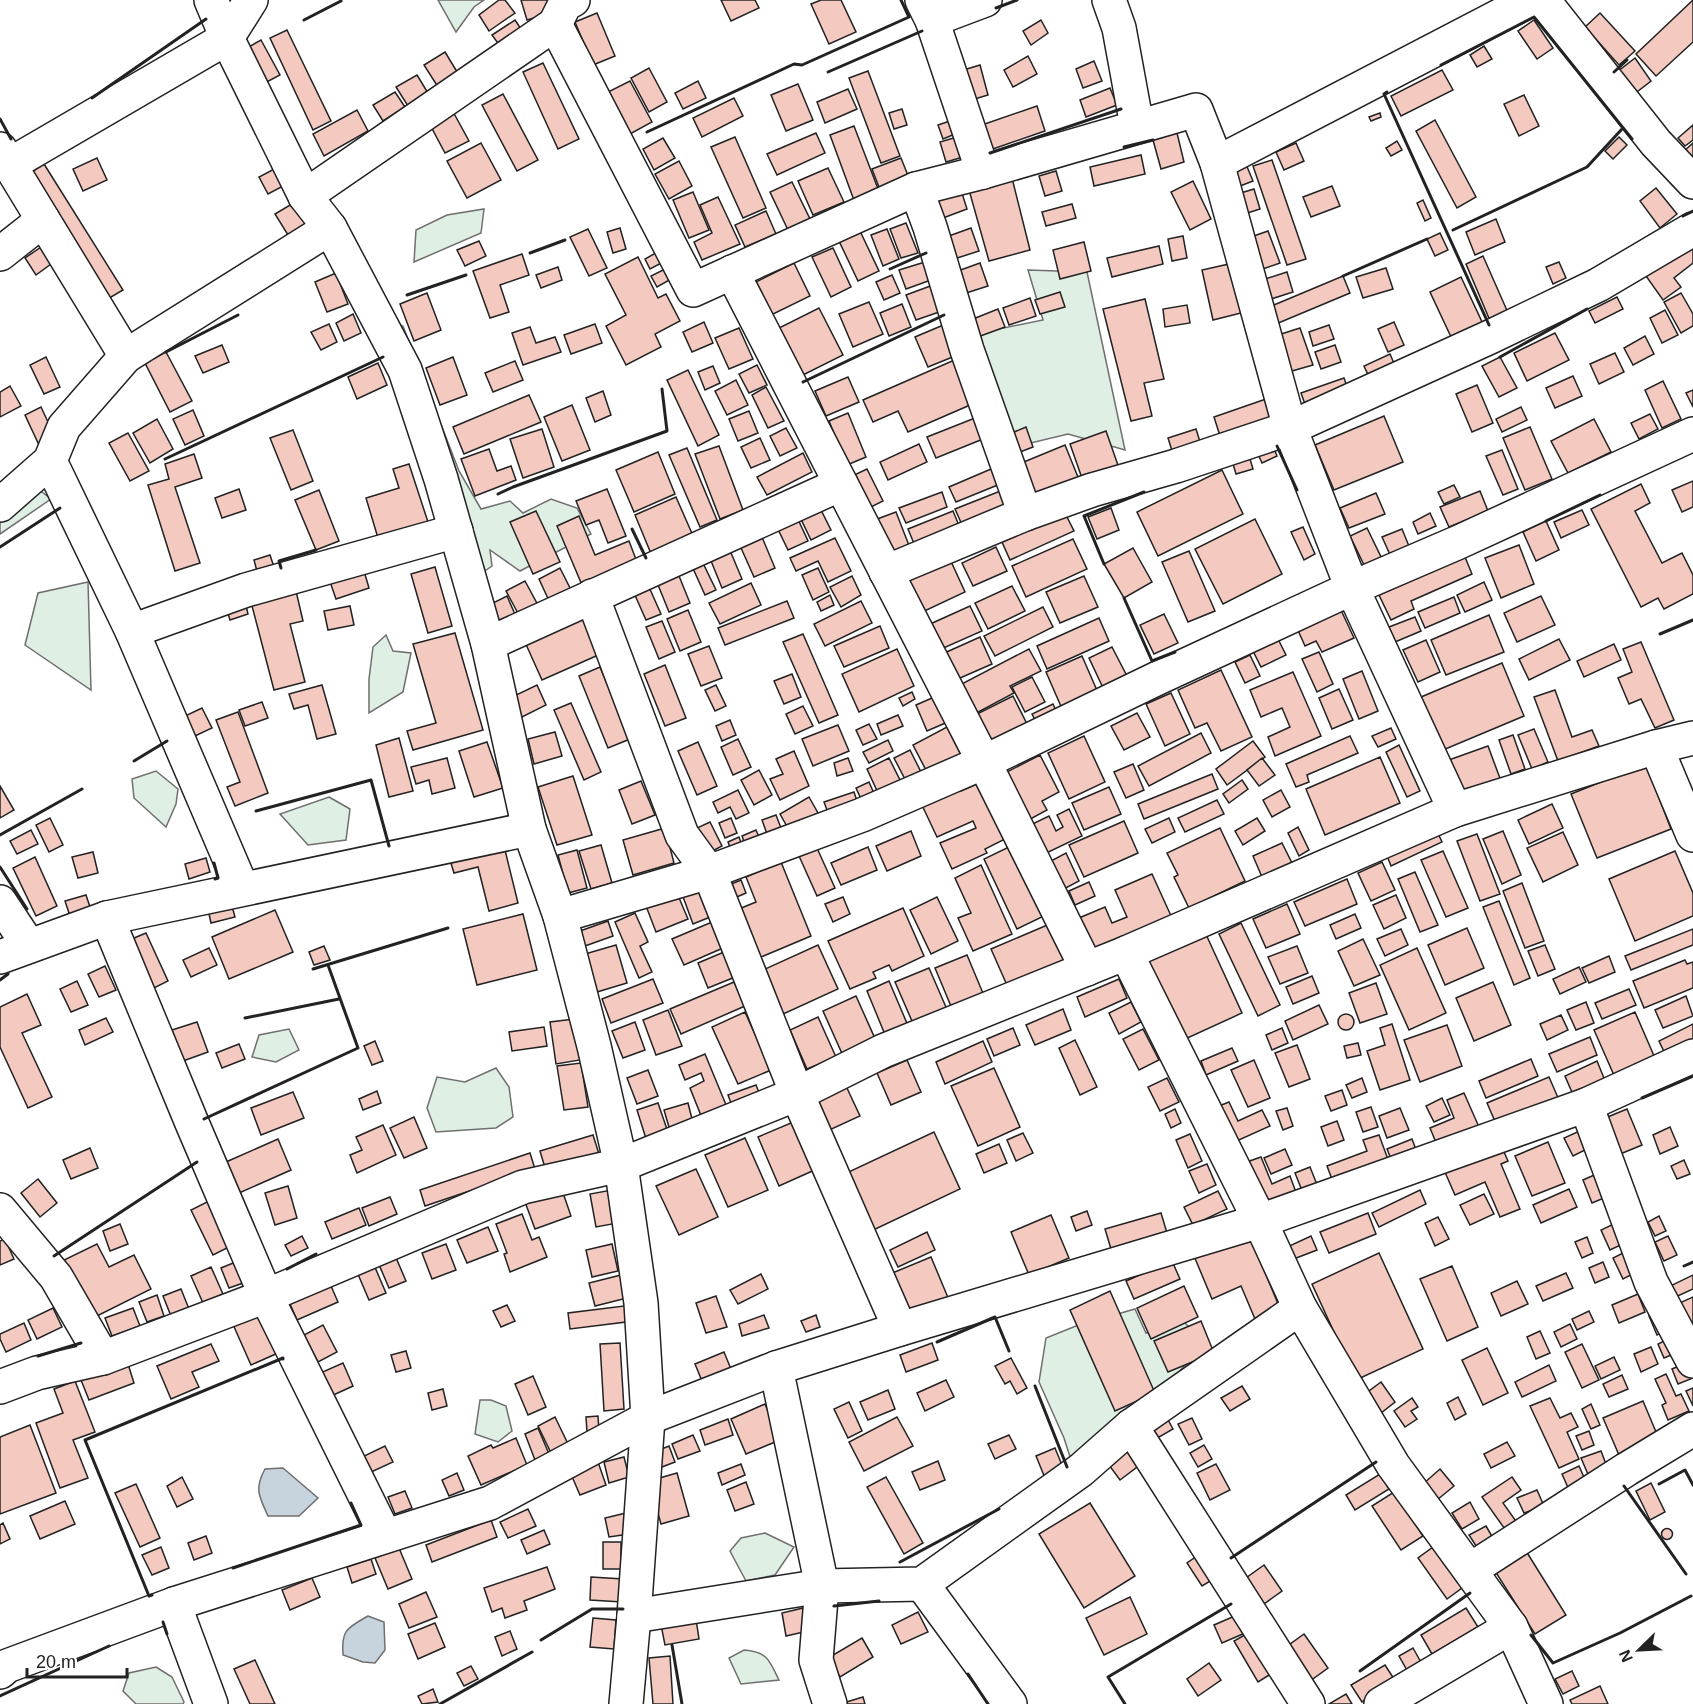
<svg xmlns="http://www.w3.org/2000/svg" width="1693" height="1704" font-family="Helvetica,sans-serif">
<style>
.green{fill:#e0efe3;stroke:#6f6f6f;stroke-width:1.5}
.water{fill:#c7d3dd;stroke:#6f6f6f;stroke-width:1.5}
.building{fill:#f3c9c0;stroke:#222;stroke-width:1.5}
.lines{fill:none;stroke-linecap:round;stroke-linejoin:round}
.minor-casing{stroke:#222;stroke-width:36}
.minor{stroke:#fff;stroke-width:33}
.wall{stroke:#222;stroke-width:3}
</style>
<rect width="100%" height="100%" fill="#fff"/>
<g class="green">
<polygon points="438,0 484,0 474,7 456,32"/>
<polygon points="484,209 481,233 414,262 416,230 447,215"/>
<polygon points="1028,270 1087,272 1125,450 1068,434 1014,447 979,333 1043,320"/>
<polygon points="366,314 403,326 459,471 481,509 510,501 523,513 551,499 577,508 591,534 520,571 490,550 492,566 479,575 458,542"/>
<polygon points="38,480 42,492 51,499 0,534 0,505"/>
<polygon points="88,582 91,690 25,645 38,593"/>
<polygon points="386,635 393,651 411,653 403,692 369,713 369,679 373,647"/>
<polygon points="156,771 178,789 176,804 166,827 134,798 132,779"/>
<polygon points="329,797 350,809 346,840 308,845 280,814"/>
<polygon points="289,1029 299,1050 276,1062 252,1057 259,1035"/>
<polygon points="496,1068 509,1087 513,1117 496,1128 436,1132 427,1108 437,1077 465,1082"/>
<polygon points="1135,1309 1146,1333 1183,1321 1192,1330 1196,1352 1163,1391 1072,1463 1064,1438 1039,1382 1046,1338 1076,1326"/>
<polygon points="480,1400 491,1400 506,1406 512,1431 498,1442 475,1434"/>
<polygon points="765,1533 794,1547 775,1575 746,1581 730,1551 741,1538"/>
<path d="M744,1650C768,1652 769,1660 779,1680L741,1684L729,1658Z"/>
<polygon points="156,1667 172,1677 184,1702 183,1704 136,1704 123,1691 129,1673"/>
</g>
<g class="water">
<path d="M283,1468L318,1498L299,1516H268C259,1496 254,1489 265,1469Z"/>
<path d="M368,1616L384,1622L385,1650L375,1663L363,1662L343,1655C341,1630 347,1628 368,1616Z"/>
</g>
<g class="building">
<polygon points="499,0 505,0 515,13 489,31 479,15"/>
<polygon points="521,0 556,0 559,11 527,20"/>
<polygon points="721,0 755,0 759,8 731,21"/>
<polygon points="821,0 841,0 856,32 829,44 811,4"/>
<polygon points="1693,0 1693,42 1656,76 1636,54"/>
<polygon points="597,13 615,56 593,65 575,22"/>
<polygon points="1600,13 1635,51 1619,65 1585,27"/>
<polygon points="515,20 523,32 500,46 492,35"/>
<polygon points="1041,20 1048,33 1031,45 1023,31"/>
<polygon points="1534,20 1553,48 1537,59 1518,31"/>
<polygon points="287,30 331,121 313,130 270,38"/>
<polygon points="261,40 280,75 263,84 245,49"/>
<polygon points="1484,46 1492,59 1477,67 1470,55"/>
<polygon points="445,52 459,75 438,87 424,65"/>
<polygon points="1028,56 1037,74 1013,87 1004,70"/>
<polygon points="1635,58 1651,81 1633,95 1617,72"/>
<polygon points="1094,61 1102,81 1083,88 1076,69"/>
<polygon points="543,63 579,139 558,149 523,72"/>
<polygon points="980,65 988,95 968,101 960,71"/>
<polygon points="649,68 667,102 649,112 631,78"/>
<polygon points="1442,70 1453,90 1401,116 1391,96"/>
<polygon points="868,71 900,156 881,163 849,78"/>
<polygon points="417,75 428,93 408,106 396,87"/>
<polygon points="630,81 652,122 630,134 608,92"/>
<polygon points="698,81 706,98 683,109 675,93"/>
<polygon points="798,84 813,120 786,131 771,95"/>
<polygon points="1110,88 1117,105 1086,117 1080,100"/>
<polygon points="848,89 857,109 825,123 817,102"/>
<polygon points="395,92 405,107 383,121 373,105"/>
<polygon points="503,94 538,160 517,171 482,105"/>
<polygon points="1524,95 1539,126 1519,136 1504,104"/>
<polygon points="734,98 743,116 702,137 693,118"/>
<polygon points="1037,106 1045,131 984,152 976,127"/>
<polygon points="451,108 469,141 445,153 428,121"/>
<polygon points="902,109 907,125 894,129 889,113"/>
<polygon points="357,110 368,131 324,156 313,134"/>
<polygon points="1380,113 1381,117 1371,121 1369,117"/>
<polygon points="1435,120 1476,197 1457,208 1416,131"/>
<polygon points="950,121 955,134 943,139 938,125"/>
<polygon points="1693,125 1693,140 1685,146 1678,138"/>
<polygon points="854,126 880,194 855,203 830,135"/>
<polygon points="816,133 825,153 777,175 767,154"/>
<polygon points="1177,133 1184,162 1161,169 1153,140"/>
<polygon points="735,137 766,208 743,218 711,147"/>
<polygon points="957,137 963,157 946,162 940,142"/>
<polygon points="1619,137 1627,145 1613,159 1605,151"/>
<polygon points="663,138 675,158 654,170 643,149"/>
<polygon points="1397,141 1402,150 1391,156 1386,148"/>
<polygon points="481,143 501,180 467,198 447,161"/>
<polygon points="1296,143 1304,161 1284,170 1276,152"/>
<polygon points="1693,143 1693,162 1684,151"/>
<polygon points="1141,155 1145,174 1094,186 1090,167"/>
<polygon points="1243,157 1253,181 1235,188 1225,163"/>
<polygon points="97,158 107,180 83,191 73,169"/>
<polygon points="901,158 911,183 882,195 872,169"/>
<polygon points="1272,160 1306,259 1287,265 1253,166"/>
<polygon points="679,161 692,186 669,199 655,174"/>
<polygon points="44,164 123,290 106,300 27,175"/>
<polygon points="278,167 287,184 268,194 259,177"/>
<polygon points="828,168 844,202 813,215 798,181"/>
<polygon points="1056,171 1062,191 1045,196 1039,176"/>
<polygon points="1012,178 1030,250 989,261 969,190"/>
<polygon points="1193,181 1211,219 1190,230 1171,192"/>
<polygon points="792,182 810,219 788,230 770,192"/>
<polygon points="1332,186 1340,206 1311,217 1303,197"/>
<polygon points="960,187 967,209 943,218 934,195"/>
<polygon points="1656,188 1677,214 1660,228 1640,201"/>
<polygon points="1254,189 1260,209 1241,215 1234,195"/>
<polygon points="693,192 709,230 689,238 673,200"/>
<polygon points="718,197 740,244 702,260 694,242 712,233 700,205"/>
<polygon points="300,199 313,220 288,235 275,214"/>
<polygon points="1423,200 1431,218 1425,221 1417,203"/>
<polygon points="1072,204 1076,218 1046,226 1042,212"/>
<polygon points="766,211 776,234 745,247 735,225"/>
<polygon points="1496,219 1505,242 1475,255 1466,232"/>
<polygon points="906,223 918,253 901,258 890,229"/>
<polygon points="620,228 626,249 613,253 607,232"/>
<polygon points="971,228 979,251 954,259 946,237"/>
<polygon points="588,229 607,268 589,276 570,237"/>
<polygon points="887,229 899,259 883,266 871,235"/>
<polygon points="860,231 879,271 858,281 839,241"/>
<polygon points="1268,231 1280,263 1260,270 1248,238"/>
<polygon points="1440,233 1448,250 1435,256 1427,239"/>
<polygon points="1183,236 1187,258 1172,261 1168,239"/>
<polygon points="1693,240 1693,263 1674,278 1681,287 1663,300 1646,276"/>
<polygon points="479,241 486,256 465,266 457,250"/>
<polygon points="1084,242 1091,271 1060,279 1053,250"/>
<polygon points="44,245 55,261 36,275 25,258"/>
<polygon points="1159,246 1163,264 1112,277 1107,258"/>
<polygon points="833,248 851,287 831,297 812,257"/>
<polygon points="661,250 667,260 650,269 645,259"/>
<polygon points="522,254 529,275 500,285 509,312 490,318 473,271"/>
<polygon points="1483,256 1509,315 1491,323 1466,264"/>
<polygon points="638,257 658,298 666,294 680,321 655,334 661,347 626,365 606,326 626,315 605,274"/>
<polygon points="925,262 931,280 906,289 899,270"/>
<polygon points="1559,262 1566,278 1553,284 1546,267"/>
<polygon points="794,263 810,296 767,317 750,285"/>
<polygon points="980,263 988,286 963,294 955,272"/>
<polygon points="1229,264 1241,313 1213,320 1202,270"/>
<polygon points="558,267 562,280 541,288 536,275"/>
<polygon points="667,268 673,278 657,287 651,276"/>
<polygon points="1386,268 1393,289 1363,298 1356,277"/>
<polygon points="1287,272 1293,292 1265,301 1259,281"/>
<polygon points="336,273 348,304 327,312 315,282"/>
<polygon points="892,275 900,293 884,300 876,282"/>
<polygon points="1343,276 1350,293 1276,324 1269,307"/>
<polygon points="1461,277 1483,324 1452,339 1430,292"/>
<polygon points="933,285 942,311 916,320 906,295"/>
<polygon points="1060,292 1065,307 1040,314 1035,300"/>
<polygon points="427,293 441,330 414,341 400,304"/>
<polygon points="1681,293 1693,314 1693,326 1681,333 1664,302"/>
<polygon points="1617,297 1623,309 1595,323 1589,311"/>
<polygon points="1030,298 1036,316 1009,325 1003,308"/>
<polygon points="1145,299 1164,379 1144,383 1152,416 1131,421 1103,309"/>
<polygon points="869,302 883,334 853,347 839,314"/>
<polygon points="902,304 911,327 889,336 880,313"/>
<polygon points="1187,305 1190,323 1165,327 1163,309"/>
<polygon points="819,308 843,355 803,375 779,328"/>
<polygon points="998,309 1005,327 975,338 968,321"/>
<polygon points="1665,310 1678,335 1662,343 1650,318"/>
<polygon points="353,314 361,333 344,341 336,323"/>
<polygon points="704,322 713,343 692,352 683,332"/>
<polygon points="1394,322 1404,345 1388,352 1378,329"/>
<polygon points="948,323 960,354 928,367 915,337"/>
<polygon points="329,324 337,342 321,350 311,332"/>
<polygon points="595,324 602,343 571,354 564,335"/>
<polygon points="1329,325 1334,339 1313,346 1309,332"/>
<polygon points="530,327 536,343 555,337 561,352 523,365 512,333"/>
<polygon points="739,328 753,359 729,369 715,338"/>
<polygon points="1300,328 1313,365 1285,373 1272,337"/>
<polygon points="1555,333 1569,360 1527,381 1514,353"/>
<polygon points="1645,336 1654,354 1633,365 1624,348"/>
<polygon points="222,345 229,362 203,373 195,356"/>
<polygon points="1335,345 1341,362 1321,369 1315,352"/>
<polygon points="166,352 192,401 170,412 145,363"/>
<polygon points="1615,353 1624,372 1599,384 1590,364"/>
<polygon points="1390,354 1396,368 1370,379 1364,366"/>
<polygon points="46,357 60,387 44,394 30,365"/>
<polygon points="453,357 467,395 440,405 426,368"/>
<polygon points="1500,357 1517,388 1499,397 1482,366"/>
<polygon points="959,358 977,402 908,432 898,411 873,422 863,400"/>
<polygon points="515,361 523,380 493,392 485,373"/>
<polygon points="378,363 387,385 357,399 348,377"/>
<polygon points="757,365 767,385 749,393 739,374"/>
<polygon points="713,366 720,383 705,390 698,372"/>
<polygon points="688,370 719,435 698,446 667,380"/>
<polygon points="1573,376 1582,396 1555,408 1546,388"/>
<polygon points="848,377 859,402 826,416 815,391"/>
<polygon points="1344,378 1349,392 1306,407 1301,393"/>
<polygon points="736,380 748,405 727,415 715,391"/>
<polygon points="1663,381 1681,419 1662,428 1645,390"/>
<polygon points="1477,385 1493,423 1472,432 1456,394"/>
<polygon points="10,386 21,406 0,417 0,392"/>
<polygon points="766,387 784,421 768,428 752,395"/>
<polygon points="1693,390 1693,407 1686,393"/>
<polygon points="603,391 611,415 595,422 586,398"/>
<polygon points="529,395 541,422 464,454 453,427"/>
<polygon points="1266,399 1273,422 1221,439 1214,417"/>
<polygon points="572,405 590,450 562,461 544,417"/>
<polygon points="41,407 55,437 39,445 25,415"/>
<polygon points="1521,407 1527,420 1502,432 1496,419"/>
<polygon points="193,410 204,436 185,445 173,419"/>
<polygon points="749,411 758,433 738,441 729,419"/>
<polygon points="848,413 866,457 847,465 829,421"/>
<polygon points="1650,414 1658,429 1639,439 1631,423"/>
<polygon points="980,416 988,437 936,458 927,437"/>
<polygon points="1384,416 1403,462 1334,490 1315,445"/>
<polygon points="157,419 173,449 150,463 133,433"/>
<polygon points="1594,419 1611,452 1568,473 1551,441"/>
<polygon points="1026,427 1033,447 1020,452 1012,433"/>
<polygon points="1530,427 1552,479 1525,490 1503,438"/>
<polygon points="786,428 797,448 780,456 770,436"/>
<polygon points="542,429 554,467 523,478 510,439"/>
<polygon points="1196,429 1201,445 1173,454 1168,438"/>
<polygon points="293,430 313,481 291,490 270,438"/>
<polygon points="1106,431 1119,468 1083,481 1070,444"/>
<polygon points="128,433 149,471 130,481 109,443"/>
<polygon points="760,438 770,460 751,468 741,447"/>
<polygon points="919,444 927,462 888,480 880,462"/>
<polygon points="1065,445 1080,482 1033,501 1019,464"/>
<polygon points="719,446 743,510 720,519 695,454"/>
<polygon points="1273,446 1277,456 1262,463 1257,452"/>
<polygon points="687,448 717,520 700,527 669,455"/>
<polygon points="489,449 497,471 511,466 516,480 475,496 461,459"/>
<polygon points="1502,450 1518,489 1503,495 1486,456"/>
<polygon points="658,452 675,494 634,512 616,470"/>
<polygon points="803,453 812,472 767,495 757,477"/>
<polygon points="194,454 202,478 175,487 200,563 175,571 148,485 169,479 165,464"/>
<polygon points="1250,459 1253,469 1236,474 1233,464"/>
<polygon points="409,464 428,522 378,538 366,498 399,488 393,469"/>
<polygon points="998,466 1005,482 956,502 949,487"/>
<polygon points="867,469 883,501 867,509 852,476"/>
<polygon points="1222,470 1243,514 1158,556 1137,512"/>
<polygon points="1693,481 1693,507 1682,512 1672,490"/>
<polygon points="1641,484 1650,503 1635,511 1662,563 1682,553 1693,575 1693,594 1664,609 1658,598 1641,607 1591,509"/>
<polygon points="1454,485 1460,497 1444,504 1438,492"/>
<polygon points="1008,488 1016,505 963,527 955,509"/>
<polygon points="239,489 246,510 222,518 215,498"/>
<polygon points="607,489 626,536 608,543 599,520 586,525 576,501"/>
<polygon points="319,490 339,541 316,550 295,500"/>
<polygon points="1480,491 1488,511 1449,527 1440,507"/>
<polygon points="942,492 947,507 906,523 899,508"/>
<polygon points="1376,493 1385,514 1349,528 1340,508"/>
<polygon points="676,497 694,538 652,556 635,515"/>
<polygon points="818,504 831,530 811,540 798,513"/>
<polygon points="1111,508 1119,530 1097,539 1088,517"/>
<polygon points="1582,510 1589,525 1561,538 1554,522"/>
<polygon points="536,511 560,562 533,574 510,522"/>
<polygon points="953,511 960,528 915,546 908,529"/>
<polygon points="896,512 910,548 883,559 869,522"/>
<polygon points="1065,513 1074,531 1010,560 1002,542"/>
<polygon points="1430,513 1436,526 1418,534 1413,522"/>
<polygon points="796,515 808,541 788,550 776,525"/>
<polygon points="579,516 595,555 629,541 637,562 582,585 557,526"/>
<polygon points="1255,519 1282,574 1223,604 1195,549"/>
<polygon points="1546,521 1559,550 1536,561 1523,532"/>
<polygon points="1303,527 1315,554 1304,560 1291,532"/>
<polygon points="1367,528 1383,561 1366,569 1350,536"/>
<polygon points="1402,529 1411,551 1392,559 1382,537"/>
<polygon points="759,530 775,568 754,577 737,539"/>
<polygon points="835,538 851,571 828,582 818,561 796,571 790,558"/>
<polygon points="1073,539 1087,569 1026,597 1012,566"/>
<polygon points="1519,545 1534,584 1501,598 1485,558"/>
<polygon points="996,547 1007,571 973,586 962,563"/>
<polygon points="729,548 742,579 722,588 709,556"/>
<polygon points="1133,548 1152,582 1124,598 1104,564"/>
<polygon points="1189,551 1215,611 1188,622 1162,562"/>
<polygon points="270,555 275,570 258,575 254,560"/>
<polygon points="949,557 965,592 916,615 900,580"/>
<polygon points="1465,557 1472,574 1411,601 1414,609 1391,620 1379,595"/>
<polygon points="701,559 716,590 705,595 691,564"/>
<polygon points="362,564 369,588 336,599 328,576"/>
<polygon points="435,567 452,626 428,633 411,574"/>
<polygon points="560,568 573,594 551,605 539,579"/>
<polygon points="818,568 829,592 813,600 802,575"/>
<polygon points="677,571 690,603 669,612 656,580"/>
<polygon points="852,576 861,595 841,607 830,587"/>
<polygon points="1084,576 1098,607 1060,623 1046,592"/>
<polygon points="525,581 539,607 520,617 506,591"/>
<polygon points="1484,582 1492,600 1465,612 1457,595"/>
<polygon points="751,583 761,605 720,624 709,603"/>
<polygon points="1012,586 1025,611 988,629 975,603"/>
<polygon points="649,587 661,614 646,620 634,593"/>
<polygon points="296,591 303,621 290,624 305,682 274,690 251,602"/>
<polygon points="830,595 834,605 821,611 817,602"/>
<polygon points="507,596 518,621 502,628 491,604"/>
<polygon points="1541,596 1555,625 1517,642 1504,613"/>
<polygon points="1454,597 1460,613 1425,628 1418,612"/>
<polygon points="245,601 248,614 230,620 226,607"/>
<polygon points="787,601 794,618 725,645 718,628"/>
<polygon points="861,601 872,623 825,646 814,624"/>
<polygon points="350,606 354,625 328,630 324,611"/>
<polygon points="970,606 982,631 939,650 928,625"/>
<polygon points="1043,607 1053,627 995,656 984,636"/>
<polygon points="1340,608 1354,638 1322,652 1316,641 1305,646 1297,628"/>
<polygon points="688,610 701,642 680,651 667,619"/>
<polygon points="587,612 605,652 542,680 524,640"/>
<polygon points="1164,614 1178,643 1154,654 1140,625"/>
<polygon points="1489,615 1504,652 1446,675 1431,640"/>
<polygon points="1415,617 1421,631 1395,642 1389,627"/>
<polygon points="1099,618 1109,641 1047,669 1037,646"/>
<polygon points="662,621 675,652 659,659 646,627"/>
<polygon points="880,626 889,648 844,667 834,646"/>
<polygon points="455,633 483,730 413,750 407,731 436,723 413,644"/>
<polygon points="803,634 838,715 819,723 783,642"/>
<polygon points="980,637 992,664 951,682 940,655"/>
<polygon points="1278,639 1286,655 1261,667 1253,651"/>
<polygon points="1559,639 1570,660 1529,680 1519,659"/>
<polygon points="1426,640 1440,672 1418,682 1403,650"/>
<polygon points="1641,642 1674,720 1655,728 1641,699 1629,704 1618,678 1632,672 1623,649"/>
<polygon points="1614,644 1621,660 1584,677 1577,661"/>
<polygon points="709,646 722,678 701,686 688,654"/>
<polygon points="1112,647 1129,680 1105,692 1089,658"/>
<polygon points="897,649 914,686 859,712 842,674"/>
<polygon points="1029,649 1041,671 1010,686 1014,693 969,717 954,688"/>
<polygon points="1319,652 1333,684 1317,692 1302,659"/>
<polygon points="1250,655 1260,676 1245,683 1235,662"/>
<polygon points="1082,656 1099,695 1063,711 1046,672"/>
<polygon points="1502,663 1524,716 1443,750 1421,697"/>
<polygon points="665,665 686,718 665,726 644,674"/>
<polygon points="600,667 630,739 608,748 579,676"/>
<polygon points="1221,670 1252,737 1221,751 1207,723 1195,728 1178,690"/>
<polygon points="1362,671 1378,711 1359,719 1343,679"/>
<polygon points="1293,672 1321,736 1275,756 1268,737 1290,727 1282,708 1261,717 1250,690"/>
<polygon points="792,674 801,697 784,704 774,681"/>
<polygon points="1032,677 1045,702 1025,712 1012,687"/>
<polygon points="322,685 336,734 317,739 308,705 294,709 289,694"/>
<polygon points="537,685 546,705 522,717 512,697"/>
<polygon points="716,685 726,706 715,711 705,690"/>
<polygon points="1339,689 1353,720 1332,729 1319,698"/>
<polygon points="1555,690 1572,737 1592,730 1599,746 1558,761 1534,697"/>
<polygon points="912,692 915,699 903,706 899,698"/>
<polygon points="1171,693 1190,734 1165,746 1146,704"/>
<polygon points="939,695 950,721 927,731 916,705"/>
<polygon points="1013,696 1030,730 991,751 973,716"/>
<polygon points="262,702 268,718 245,726 239,710"/>
<polygon points="571,703 601,772 584,780 554,710"/>
<polygon points="1053,704 1060,719 1040,729 1032,714"/>
<polygon points="803,706 813,726 795,734 786,714"/>
<polygon points="202,708 212,728 195,736 185,716"/>
<polygon points="238,712 268,793 235,806 227,787 240,782 216,720"/>
<polygon points="1137,713 1150,737 1124,750 1111,726"/>
<polygon points="898,715 903,726 881,735 877,724"/>
<polygon points="730,720 736,735 722,741 716,726"/>
<polygon points="869,724 877,739 863,745 856,730"/>
<polygon points="838,725 849,751 813,766 802,739"/>
<polygon points="947,727 963,759 929,776 913,745"/>
<polygon points="1391,728 1396,739 1378,747 1372,736"/>
<polygon points="1534,729 1548,762 1532,769 1518,735"/>
<polygon points="555,732 562,756 534,764 528,739"/>
<polygon points="1201,733 1211,753 1149,786 1138,766"/>
<polygon points="1513,735 1525,769 1511,774 1499,740"/>
<polygon points="1084,736 1105,782 1069,799 1048,753"/>
<polygon points="1350,736 1358,753 1307,775 1309,782 1296,787 1286,764"/>
<polygon points="399,738 413,791 389,797 376,745"/>
<polygon points="738,739 751,767 733,775 721,747"/>
<polygon points="888,740 893,751 869,763 863,752"/>
<polygon points="1253,741 1265,757 1227,785 1216,769"/>
<polygon points="487,742 503,788 474,797 459,751"/>
<polygon points="698,742 717,786 697,795 678,751"/>
<polygon points="1399,745 1420,791 1407,797 1386,752"/>
<polygon points="1488,746 1501,781 1459,797 1446,761"/>
<polygon points="910,750 923,776 907,783 894,758"/>
<polygon points="794,751 809,786 780,800 770,779 783,774 776,759"/>
<polygon points="1040,755 1059,792 1042,801 1047,810 1025,822 1001,775"/>
<polygon points="1380,757 1400,803 1325,835 1306,789"/>
<polygon points="447,758 455,788 432,794 429,780 416,784 411,767"/>
<polygon points="848,758 853,771 837,776 834,763"/>
<polygon points="889,758 902,784 879,795 867,769"/>
<polygon points="1262,758 1275,775 1259,786 1247,770"/>
<polygon points="1133,764 1144,790 1126,798 1114,772"/>
<polygon points="1646,764 1671,829 1597,858 1571,794"/>
<polygon points="759,770 772,795 754,805 741,780"/>
<polygon points="1212,774 1218,789 1144,819 1138,804"/>
<polygon points="573,776 592,835 557,845 538,787"/>
<polygon points="1242,780 1248,789 1229,803 1223,794"/>
<polygon points="641,781 655,815 632,824 619,790"/>
<polygon points="984,781 1009,837 985,849 987,853 952,869 940,843 976,828 973,821 937,837 920,801 957,785 961,791"/>
<polygon points="869,782 876,798 863,803 856,788"/>
<polygon points="0,786 14,810 0,818"/>
<polygon points="1109,787 1121,814 1084,830 1072,803"/>
<polygon points="738,790 749,813 736,819 730,807 718,813 713,802"/>
<polygon points="1281,790 1290,807 1272,817 1263,800"/>
<polygon points="854,792 859,807 830,818 824,802"/>
<polygon points="809,797 818,813 789,830 780,814"/>
<polygon points="1217,800 1224,814 1185,832 1178,818"/>
<polygon points="1552,804 1563,828 1529,844 1518,820"/>
<polygon points="1069,809 1082,836 1036,858 1022,829 1049,816 1056,831 1063,827 1057,815"/>
<polygon points="776,815 781,828 767,834 762,820"/>
<polygon points="50,818 63,845 49,852 36,825"/>
<polygon points="731,818 737,833 725,838 719,823"/>
<polygon points="1169,818 1175,832 1152,843 1145,829"/>
<polygon points="1257,818 1265,831 1243,845 1235,831"/>
<polygon points="1124,821 1138,853 1084,877 1069,845"/>
<polygon points="710,822 722,846 709,853 697,828"/>
<polygon points="1434,825 1442,842 1391,866 1384,848"/>
<polygon points="1298,827 1309,850 1299,856 1288,833"/>
<polygon points="665,828 674,863 633,875 623,840"/>
<polygon points="1220,828 1245,881 1189,908 1174,877 1178,875 1167,853"/>
<polygon points="31,830 38,844 17,854 10,841"/>
<polygon points="756,830 762,844 747,850 742,836"/>
<polygon points="911,831 921,856 887,871 876,846"/>
<polygon points="1503,831 1521,875 1502,884 1483,839"/>
<polygon points="1563,832 1578,865 1543,882 1527,848"/>
<polygon points="1477,834 1500,894 1480,901 1457,841"/>
<polygon points="739,837 744,851 733,856 728,842"/>
<polygon points="1282,843 1292,863 1262,877 1253,856"/>
<polygon points="601,845 612,883 591,889 579,851"/>
<polygon points="1013,845 1046,915 1017,929 984,859"/>
<polygon points="504,846 518,903 489,911 478,867 454,873 450,860"/>
<polygon points="868,847 877,870 841,885 831,863"/>
<polygon points="817,848 835,888 817,896 799,856"/>
<polygon points="577,850 587,888 568,893 558,855"/>
<polygon points="1443,851 1468,908 1446,917 1421,860"/>
<polygon points="1675,851 1693,893 1693,916 1635,941 1609,879"/>
<polygon points="93,852 98,873 78,878 72,857"/>
<polygon points="1066,853 1079,881 1062,890 1049,862"/>
<polygon points="35,857 57,906 36,916 13,868"/>
<polygon points="206,858 210,872 189,879 185,864"/>
<polygon points="781,862 811,936 754,960 734,911 756,902 746,877"/>
<polygon points="1382,862 1395,890 1371,901 1358,873"/>
<polygon points="981,865 1012,934 973,951 958,918 971,913 955,878"/>
<polygon points="1415,872 1438,925 1420,932 1398,879"/>
<polygon points="1152,874 1172,918 1094,953 1079,918 1105,907 1112,923 1127,917 1115,890"/>
<polygon points="1347,879 1357,904 1305,926 1294,902"/>
<polygon points="741,880 746,893 730,900 724,887"/>
<polygon points="1089,882 1095,896 1075,905 1069,891"/>
<polygon points="1522,883 1544,941 1525,948 1503,891"/>
<polygon points="703,886 715,915 693,924 682,894"/>
<polygon points="677,893 688,919 656,932 646,906"/>
<polygon points="86,895 91,910 70,916 65,901"/>
<polygon points="1396,895 1406,918 1384,929 1373,905"/>
<polygon points="843,897 850,914 833,922 825,904"/>
<polygon points="937,897 958,941 931,954 910,910"/>
<polygon points="230,899 235,917 211,923 207,905"/>
<polygon points="1499,901 1530,978 1514,985 1483,907"/>
<polygon points="1287,904 1300,934 1266,948 1253,919"/>
<polygon points="903,908 924,956 892,971 889,965 873,972 876,978 850,989 828,941"/>
<polygon points="275,910 293,952 229,979 212,937"/>
<polygon points="635,913 648,942 640,946 652,972 639,978 615,922"/>
<polygon points="523,914 537,970 477,985 463,929"/>
<polygon points="1355,914 1361,928 1336,939 1330,925"/>
<polygon points="608,921 613,936 585,946 580,931"/>
<polygon points="712,922 723,948 684,965 672,939"/>
<polygon points="1052,923 1071,966 1010,992 991,949"/>
<polygon points="1241,923 1280,1005 1258,1016 1219,934"/>
<polygon points="1467,928 1484,968 1445,985 1428,945"/>
<polygon points="1401,929 1408,945 1385,956 1377,939"/>
<polygon points="1693,929 1693,945 1631,970 1625,956"/>
<polygon points="1204,930 1242,1013 1183,1040 1145,957"/>
<polygon points="146,933 168,981 150,990 127,941"/>
<polygon points="1363,939 1380,975 1354,986 1338,951"/>
<polygon points="616,945 627,983 597,992 585,954"/>
<polygon points="818,945 838,989 781,1015 761,971"/>
<polygon points="1545,945 1555,969 1538,976 1528,951"/>
<polygon points="324,946 330,960 314,965 309,952"/>
<polygon points="1297,946 1308,973 1280,984 1268,957"/>
<polygon points="209,948 217,965 191,977 183,960"/>
<polygon points="1417,948 1446,1013 1409,1030 1380,965"/>
<polygon points="724,952 735,977 708,988 698,963"/>
<polygon points="967,955 985,998 953,1011 935,968"/>
<polygon points="1609,956 1615,972 1589,983 1582,968"/>
<polygon points="1685,960 1687,964 1693,962 1693,988 1644,1008 1633,981"/>
<polygon points="105,966 116,990 99,997 88,974"/>
<polygon points="1579,967 1586,982 1560,994 1553,979"/>
<polygon points="929,968 949,1014 915,1028 895,982"/>
<polygon points="1312,976 1319,993 1293,1004 1286,987"/>
<polygon points="653,979 663,1003 611,1023 602,999"/>
<polygon points="1119,979 1127,998 1085,1017 1077,997"/>
<polygon points="77,981 88,1005 71,1012 60,989"/>
<polygon points="889,981 909,1028 886,1037 867,991"/>
<polygon points="734,982 745,1006 681,1034 670,1009"/>
<polygon points="1493,982 1511,1025 1474,1041 1456,998"/>
<polygon points="1376,983 1387,1014 1360,1023 1349,993"/>
<polygon points="1629,989 1636,1005 1602,1019 1595,1003"/>
<polygon points="27,994 41,1025 22,1033 52,1097 28,1108 0,1047 0,1007"/>
<polygon points="856,996 877,1043 844,1058 823,1011"/>
<polygon points="1686,996 1693,1016 1663,1028 1655,1010"/>
<polygon points="1131,1002 1141,1022 1119,1034 1109,1013"/>
<polygon points="1586,1002 1594,1023 1576,1030 1567,1010"/>
<polygon points="1319,1005 1328,1024 1293,1040 1285,1021"/>
<polygon points="1063,1009 1071,1030 1035,1045 1026,1025"/>
<polygon points="668,1010 682,1046 656,1055 643,1020"/>
<polygon points="745,1012 771,1070 738,1084 712,1027"/>
<polygon points="1635,1012 1658,1065 1617,1082 1594,1030"/>
<circle cx="1346" cy="1022" r="8"/>
<polygon points="1561,1015 1568,1030 1547,1040 1540,1024"/>
<polygon points="818,1017 836,1057 807,1069 790,1030"/>
<polygon points="106,1018 113,1032 85,1045 79,1030"/>
<polygon points="574,1019 580,1060 556,1064 550,1022"/>
<polygon points="197,1022 208,1052 183,1061 172,1030"/>
<polygon points="635,1022 645,1050 623,1058 612,1031"/>
<polygon points="1392,1024 1410,1080 1380,1090 1367,1051 1385,1045 1380,1028"/>
<polygon points="1693,1024 1693,1047 1668,1060 1659,1041"/>
<polygon points="1447,1025 1462,1066 1420,1082 1404,1040"/>
<polygon points="544,1027 547,1046 512,1051 509,1032"/>
<polygon points="1013,1028 1020,1045 994,1056 987,1039"/>
<polygon points="1282,1028 1288,1043 1272,1050 1266,1035"/>
<polygon points="1143,1029 1159,1060 1139,1070 1123,1039"/>
<polygon points="1590,1037 1597,1055 1557,1072 1549,1054"/>
<polygon points="1075,1040 1097,1087 1080,1095 1059,1048"/>
<polygon points="375,1041 383,1061 372,1065 364,1046"/>
<polygon points="983,1041 992,1062 945,1084 936,1062"/>
<polygon points="1358,1043 1361,1055 1347,1058 1344,1046"/>
<polygon points="239,1044 245,1059 222,1068 216,1053"/>
<polygon points="1297,1045 1310,1079 1289,1087 1275,1053"/>
<polygon points="1232,1048 1238,1061 1206,1075 1201,1061"/>
<polygon points="705,1054 729,1112 704,1123 690,1088 704,1081 701,1073 685,1080 679,1065"/>
<polygon points="1531,1059 1538,1076 1486,1098 1479,1081"/>
<polygon points="907,1060 921,1092 891,1105 877,1073"/>
<polygon points="1254,1060 1270,1098 1248,1107 1231,1070"/>
<polygon points="1597,1061 1606,1083 1574,1097 1565,1076"/>
<polygon points="581,1063 588,1107 564,1110 557,1066"/>
<polygon points="994,1068 1020,1127 978,1146 951,1086"/>
<polygon points="648,1070 658,1096 637,1104 627,1078"/>
<polygon points="1549,1077 1559,1100 1497,1126 1487,1103"/>
<polygon points="1167,1078 1179,1102 1160,1111 1148,1087"/>
<polygon points="1362,1078 1367,1092 1352,1098 1346,1085"/>
<polygon points="756,1085 762,1100 734,1111 728,1095"/>
<polygon points="846,1086 860,1116 825,1132 811,1102"/>
<polygon points="1342,1090 1347,1105 1331,1111 1325,1096"/>
<polygon points="377,1091 381,1103 363,1110 359,1099"/>
<polygon points="293,1092 304,1118 261,1135 251,1108"/>
<polygon points="1464,1093 1479,1127 1437,1145 1430,1128 1454,1118 1447,1100"/>
<polygon points="1442,1098 1450,1115 1434,1122 1426,1106"/>
<polygon points="1229,1102 1238,1121 1262,1110 1270,1126 1230,1144 1214,1108"/>
<polygon points="658,1103 670,1138 648,1145 637,1110"/>
<polygon points="688,1103 694,1127 671,1134 664,1110"/>
<polygon points="1371,1107 1378,1127 1363,1132 1356,1112"/>
<polygon points="1287,1108 1293,1126 1283,1130 1276,1111"/>
<polygon points="1400,1108 1409,1130 1387,1138 1379,1116"/>
<polygon points="1175,1109 1181,1123 1171,1128 1165,1114"/>
<polygon points="1627,1109 1642,1145 1613,1157 1598,1121"/>
<polygon points="414,1117 427,1148 404,1158 390,1128"/>
<polygon points="798,1120 819,1168 779,1186 758,1137"/>
<polygon points="1337,1121 1344,1140 1328,1146 1321,1127"/>
<polygon points="383,1125 396,1155 357,1173 350,1155 362,1150 356,1137"/>
<polygon points="1670,1127 1678,1146 1660,1154 1653,1135"/>
<polygon points="1584,1129 1593,1146 1573,1156 1564,1138"/>
<polygon points="934,1132 960,1189 867,1233 840,1176"/>
<polygon points="1023,1133 1033,1153 1016,1161 1007,1140"/>
<polygon points="1190,1134 1202,1161 1188,1168 1176,1140"/>
<polygon points="593,1135 599,1154 546,1171 540,1151"/>
<polygon points="1379,1135 1389,1162 1333,1182 1327,1166 1367,1151 1363,1140"/>
<polygon points="745,1138 768,1190 728,1207 705,1155"/>
<polygon points="278,1139 291,1170 239,1193 226,1162"/>
<polygon points="1412,1139 1418,1155 1393,1164 1387,1149"/>
<polygon points="1548,1142 1565,1183 1532,1196 1515,1156"/>
<polygon points="999,1144 1007,1163 984,1173 976,1154"/>
<polygon points="1501,1145 1508,1161 1501,1164 1520,1209 1500,1217 1485,1182 1455,1195 1444,1170"/>
<polygon points="90,1148 98,1168 71,1179 63,1160"/>
<polygon points="1285,1149 1292,1165 1271,1174 1264,1158"/>
<polygon points="530,1153 535,1169 425,1206 420,1190"/>
<polygon points="1261,1157 1272,1184 1290,1176 1297,1195 1263,1209 1244,1163"/>
<polygon points="1684,1160 1690,1174 1677,1179 1671,1166"/>
<polygon points="1207,1164 1216,1185 1199,1193 1189,1171"/>
<polygon points="1310,1167 1318,1187 1303,1193 1295,1173"/>
<polygon points="696,1169 718,1217 679,1235 656,1186"/>
<polygon points="1601,1172 1611,1195 1592,1203 1583,1180"/>
<polygon points="38,1179 57,1203 40,1217 21,1193"/>
<polygon points="288,1186 297,1218 275,1225 265,1193"/>
<polygon points="617,1189 623,1222 596,1227 590,1194"/>
<polygon points="1569,1189 1577,1207 1541,1223 1533,1205"/>
<polygon points="562,1190 571,1216 535,1229 525,1202"/>
<polygon points="1420,1190 1426,1204 1379,1227 1372,1213"/>
<polygon points="1218,1191 1227,1209 1193,1225 1184,1207"/>
<polygon points="1484,1194 1494,1214 1470,1225 1460,1205"/>
<polygon points="390,1197 397,1214 369,1226 362,1208"/>
<polygon points="213,1199 235,1244 213,1255 191,1210"/>
<polygon points="359,1208 366,1225 332,1239 325,1222"/>
<polygon points="1087,1211 1092,1225 1076,1231 1071,1217"/>
<polygon points="1161,1213 1167,1233 1111,1249 1105,1229"/>
<polygon points="1368,1213 1376,1234 1329,1253 1320,1232"/>
<polygon points="522,1214 532,1240 539,1237 547,1257 510,1272 504,1254 507,1253 496,1224"/>
<polygon points="1051,1215 1069,1258 1029,1275 1011,1232"/>
<polygon points="1659,1216 1666,1231 1655,1236 1648,1222"/>
<polygon points="1438,1217 1449,1239 1435,1246 1425,1223"/>
<polygon points="1620,1221 1629,1241 1610,1250 1601,1230"/>
<polygon points="120,1224 128,1244 110,1251 103,1231"/>
<polygon points="488,1227 498,1251 467,1263 457,1240"/>
<polygon points="927,1232 935,1250 898,1267 890,1250"/>
<polygon points="1249,1233 1283,1316 1258,1326 1241,1286 1212,1299 1194,1256"/>
<polygon points="302,1236 308,1248 291,1256 285,1245"/>
<polygon points="1311,1236 1317,1250 1291,1260 1285,1248"/>
<polygon points="1668,1236 1677,1255 1664,1261 1655,1242"/>
<polygon points="1587,1237 1593,1253 1582,1258 1575,1242"/>
<polygon points="5,1239 14,1259 0,1265 0,1241"/>
<polygon points="97,1244 109,1267 134,1255 151,1289 93,1318 64,1260"/>
<polygon points="446,1244 456,1270 432,1279 422,1253"/>
<polygon points="612,1244 618,1271 592,1277 586,1250"/>
<polygon points="1633,1248 1642,1269 1623,1279 1613,1258"/>
<polygon points="394,1253 406,1281 389,1288 377,1260"/>
<polygon points="1379,1253 1423,1349 1356,1380 1312,1284"/>
<polygon points="931,1257 949,1300 907,1317 890,1274"/>
<polygon points="238,1261 246,1282 229,1288 221,1268"/>
<polygon points="1172,1261 1180,1279 1134,1299 1126,1281"/>
<polygon points="1603,1262 1609,1277 1595,1283 1589,1268"/>
<polygon points="374,1265 386,1293 369,1300 357,1272"/>
<polygon points="1452,1266 1478,1327 1447,1341 1420,1279"/>
<polygon points="211,1267 223,1294 203,1303 191,1276"/>
<polygon points="1566,1273 1573,1288 1543,1301 1536,1286"/>
<polygon points="761,1274 768,1289 738,1304 730,1290"/>
<polygon points="621,1275 627,1298 595,1306 589,1283"/>
<polygon points="1693,1275 1693,1289 1669,1300 1664,1289"/>
<polygon points="1517,1281 1528,1304 1501,1316 1491,1293"/>
<polygon points="331,1286 338,1302 297,1320 290,1304"/>
<polygon points="1184,1286 1198,1317 1151,1339 1137,1308"/>
<polygon points="181,1289 189,1309 171,1316 163,1296"/>
<polygon points="1110,1291 1155,1393 1115,1411 1070,1310"/>
<polygon points="1638,1294 1645,1312 1619,1323 1612,1305"/>
<polygon points="157,1295 164,1316 147,1322 139,1302"/>
<polygon points="716,1296 727,1327 706,1333 696,1303"/>
<polygon points="1693,1297 1693,1331 1673,1306"/>
<polygon points="507,1305 515,1321 501,1327 493,1311"/>
<polygon points="632,1305 634,1321 570,1329 568,1313"/>
<polygon points="53,1308 62,1327 37,1339 28,1320"/>
<polygon points="133,1308 140,1326 112,1336 105,1318"/>
<polygon points="259,1308 278,1353 251,1365 231,1320"/>
<polygon points="1589,1311 1594,1322 1577,1330 1572,1319"/>
<polygon points="1661,1311 1669,1329 1657,1335 1649,1316"/>
<polygon points="764,1315 769,1328 742,1336 739,1324"/>
<polygon points="816,1315 820,1327 806,1332 801,1321"/>
<polygon points="1201,1321 1214,1353 1168,1372 1154,1341"/>
<polygon points="24,1323 31,1340 6,1352 0,1339 0,1334"/>
<polygon points="1570,1324 1577,1339 1561,1347 1554,1332"/>
<polygon points="323,1325 337,1352 318,1362 304,1335"/>
<polygon points="1540,1331 1550,1353 1536,1359 1527,1337"/>
<polygon points="1674,1336 1681,1351 1664,1358 1658,1344"/>
<polygon points="620,1343 624,1409 604,1411 600,1344"/>
<polygon points="932,1343 938,1360 906,1372 900,1355"/>
<polygon points="211,1344 219,1361 192,1372 199,1387 171,1399 157,1366"/>
<polygon points="1582,1344 1599,1380 1582,1388 1565,1352"/>
<polygon points="1651,1347 1658,1364 1641,1372 1634,1354"/>
<polygon points="1487,1348 1508,1393 1483,1405 1462,1360"/>
<polygon points="406,1351 411,1368 396,1372 391,1355"/>
<polygon points="724,1352 731,1369 702,1381 695,1364"/>
<polygon points="1614,1357 1620,1370 1601,1379 1595,1366"/>
<polygon points="1011,1358 1027,1388 1017,1394 1010,1381 1005,1384 995,1366"/>
<polygon points="343,1363 353,1386 329,1397 318,1374"/>
<polygon points="1686,1363 1693,1378 1678,1384 1672,1369"/>
<polygon points="128,1364 134,1383 89,1400 81,1380"/>
<polygon points="1549,1365 1556,1381 1522,1397 1515,1382"/>
<polygon points="1666,1374 1676,1396 1681,1394 1689,1411 1668,1420 1662,1405 1666,1403 1655,1379"/>
<polygon points="1622,1375 1628,1389 1609,1397 1603,1384"/>
<polygon points="533,1376 546,1407 528,1415 515,1384"/>
<polygon points="946,1380 954,1397 925,1411 917,1393"/>
<polygon points="75,1381 95,1432 73,1440 88,1478 60,1488 36,1423 63,1413 54,1389"/>
<polygon points="1381,1382 1395,1402 1376,1417 1361,1397"/>
<polygon points="1242,1386 1250,1399 1230,1411 1221,1398"/>
<polygon points="1693,1388 1693,1406 1686,1391"/>
<polygon points="443,1389 447,1406 432,1410 428,1393"/>
<polygon points="888,1390 895,1409 868,1420 860,1402"/>
<polygon points="1458,1397 1466,1414 1455,1420 1447,1403"/>
<polygon points="1412,1398 1418,1407 1411,1411 1417,1419 1405,1427 1394,1411"/>
<polygon points="1550,1398 1560,1418 1571,1413 1578,1427 1567,1432 1579,1459 1559,1468 1530,1406"/>
<polygon points="1643,1401 1659,1439 1619,1455 1603,1418"/>
<polygon points="849,1402 862,1431 848,1438 834,1409"/>
<polygon points="765,1404 780,1440 746,1454 731,1419"/>
<polygon points="1591,1404 1600,1425 1591,1429 1582,1409"/>
<polygon points="1162,1409 1173,1429 1154,1440 1143,1421"/>
<polygon points="598,1416 599,1431 587,1432 586,1417"/>
<polygon points="555,1417 569,1446 552,1455 538,1426"/>
<polygon points="897,1417 913,1446 864,1471 849,1442"/>
<polygon points="1192,1418 1202,1439 1189,1445 1178,1424"/>
<polygon points="728,1419 733,1435 705,1445 700,1430"/>
<polygon points="30,1425 56,1493 0,1514 0,1437"/>
<polygon points="538,1428 549,1454 535,1460 525,1434"/>
<polygon points="1589,1431 1594,1445 1582,1450 1576,1436"/>
<polygon points="693,1435 700,1451 678,1459 672,1444"/>
<polygon points="1009,1435 1016,1449 995,1459 988,1444"/>
<polygon points="516,1438 527,1465 481,1485 468,1456 491,1445 493,1448"/>
<polygon points="1507,1442 1515,1456 1491,1468 1484,1454"/>
<polygon points="1204,1445 1212,1459 1198,1467 1190,1453"/>
<polygon points="385,1446 393,1462 369,1473 362,1457"/>
<polygon points="669,1446 675,1462 654,1470 647,1455"/>
<polygon points="1127,1446 1141,1464 1120,1480 1106,1461"/>
<polygon points="1055,1448 1064,1470 1045,1478 1036,1456"/>
<polygon points="1601,1451 1609,1472 1590,1479 1581,1458"/>
<polygon points="624,1457 629,1477 609,1483 604,1462"/>
<polygon points="938,1461 945,1480 920,1490 912,1472"/>
<polygon points="598,1462 606,1485 580,1495 570,1472"/>
<polygon points="741,1464 745,1475 722,1485 718,1473"/>
<polygon points="1216,1464 1230,1490 1210,1500 1197,1473"/>
<polygon points="1579,1466 1587,1484 1570,1492 1562,1474"/>
<polygon points="1440,1469 1454,1486 1437,1500 1423,1484"/>
<polygon points="457,1473 464,1490 449,1496 442,1480"/>
<polygon points="677,1473 689,1516 661,1524 649,1481"/>
<polygon points="1380,1474 1389,1489 1355,1510 1346,1495"/>
<polygon points="182,1477 193,1499 177,1507 167,1486"/>
<polygon points="886,1477 923,1543 904,1554 867,1487"/>
<polygon points="1512,1477 1521,1490 1503,1503 1518,1524 1507,1532 1482,1497"/>
<polygon points="746,1482 754,1504 735,1511 727,1490"/>
<polygon points="1651,1483 1665,1512 1650,1520 1636,1491"/>
<polygon points="136,1484 160,1538 140,1547 115,1493"/>
<polygon points="1537,1490 1544,1506 1524,1513 1517,1498"/>
<polygon points="405,1491 412,1508 395,1514 388,1497"/>
<polygon points="1394,1492 1423,1536 1401,1550 1372,1506"/>
<polygon points="65,1501 75,1524 40,1539 30,1516"/>
<polygon points="1470,1502 1479,1519 1462,1529 1452,1513"/>
<polygon points="1090,1503 1135,1576 1084,1608 1039,1534"/>
<polygon points="528,1509 536,1526 508,1538 500,1522"/>
<polygon points="626,1513 629,1534 609,1537 605,1518"/>
<polygon points="491,1520 497,1537 432,1562 426,1545"/>
<polygon points="3,1523 10,1539 0,1544 0,1525"/>
<polygon points="1486,1526 1497,1545 1482,1555 1469,1535"/>
<circle cx="1667" cy="1534" r="5.5"/>
<polygon points="544,1530 550,1544 527,1554 521,1540"/>
<polygon points="206,1536 212,1553 194,1560 188,1543"/>
<rect x="603" y="1542" width="18" height="27"/>
<polygon points="161,1547 169,1568 152,1575 142,1555"/>
<polygon points="1433,1547 1462,1588 1447,1599 1418,1558"/>
<polygon points="399,1548 412,1579 388,1589 375,1558"/>
<polygon points="1526,1551 1566,1615 1535,1634 1495,1571"/>
<polygon points="1197,1556 1212,1580 1202,1586 1187,1563"/>
<polygon points="371,1559 376,1574 352,1583 347,1567"/>
<polygon points="1264,1565 1282,1591 1264,1604 1246,1578"/>
<polygon points="547,1567 555,1589 524,1601 527,1610 505,1618 502,1608 492,1612 484,1588"/>
<polygon points="591,1577 623,1579 622,1602 590,1600"/>
<polygon points="312,1578 320,1597 290,1610 282,1590"/>
<polygon points="426,1592 437,1617 409,1628 399,1604"/>
<polygon points="1130,1597 1147,1634 1104,1655 1086,1618"/>
<polygon points="803,1608 808,1631 786,1636 782,1613"/>
<polygon points="1466,1608 1478,1627 1432,1654 1421,1635"/>
<polygon points="918,1612 928,1632 901,1644 892,1625"/>
<polygon points="1237,1615 1245,1633 1222,1643 1214,1625"/>
<polygon points="593,1618 616,1620 614,1649 590,1647"/>
<polygon points="696,1619 699,1639 665,1645 661,1625"/>
<polygon points="435,1623 445,1647 418,1659 408,1634"/>
<polygon points="510,1631 517,1649 502,1656 495,1637"/>
<polygon points="1250,1632 1274,1672 1258,1682 1234,1641"/>
<polygon points="1304,1634 1328,1668 1310,1681 1286,1647"/>
<polygon points="862,1638 873,1657 840,1677 828,1658"/>
<polygon points="1413,1648 1422,1664 1408,1672 1399,1656"/>
<polygon points="670,1656 673,1704 653,1704 649,1658"/>
<polygon points="255,1660 275,1704 250,1704 234,1669"/>
<polygon points="1209,1663 1221,1680 1198,1696 1187,1679"/>
<polygon points="1385,1665 1396,1682 1362,1702 1351,1685"/>
<polygon points="471,1666 478,1679 464,1686 457,1673"/>
<polygon points="1572,1671 1579,1686 1563,1694 1555,1679"/>
<polygon points="1600,1686 1608,1704 1572,1704 1570,1700"/>
<polygon points="433,1689 438,1702 422,1704 418,1696"/>
<polygon points="1346,1694 1352,1704 1329,1704"/>
<polygon points="863,1697 865,1704 840,1704"/>
</g>
<g class="lines">
<g class="minor-casing">
<g id="minor">
<polyline points="211,0 227,38 305,196 330,228 405,370 441,479 488,644 529,829 560,916 594,1046 621,1165 641,1303 648,1418 634,1616 626,1704"/>
<polyline points="922,0 932,20 983,172"/>
<polyline points="1109,0 1119,28 1137,126"/>
<polyline points="1543,0 1656,143 1693,182"/>
<polyline points="932,20 985,0"/>
<polyline points="555,24 693,290 916,189 983,172 1196,110 1217,163 1290,428 1352,588 1455,810"/>
<polyline points="0,149 126,356"/>
<polyline points="1217,163 1530,0"/>
<polyline points="9,165 227,38 251,0"/>
<polyline points="916,189 930,227 967,350 1025,514"/>
<polyline points="305,196 555,24 565,4 573,0"/>
<polyline points="0,254 43,220"/>
<polyline points="732,272 984,762 1087,969"/>
<polyline points="50,461 132,631 242,888"/>
<polyline points="0,505 50,461 64,427 126,356 330,228"/>
<polyline points="886,572 1025,514 1092,490 1176,466 1290,428 1490,337 1598,285 1693,229"/>
<polyline points="592,596 682,835 709,872 797,1094 900,1329"/>
<polyline points="132,631 246,590 456,531"/>
<polyline points="488,644 841,484"/>
<polyline points="1656,747 1693,835"/>
<polyline points="0,902 29,946"/>
<polyline points="560,916 709,872 862,815 984,762 1158,678 1352,588 1459,542 1693,434"/>
<polyline points="107,918 192,1123 266,1296 385,1536"/>
<polyline points="1126,953 1260,1221 1300,1308 1393,1465 1511,1627 1546,1704"/>
<polyline points="0,957 107,918 529,829"/>
<polyline points="1586,1105 1651,1282 1693,1361"/>
<polyline points="0,1210 56,1277 103,1358"/>
<polyline points="776,1368 822,1586 816,1660 830,1704"/>
<polyline points="0,1387 37,1373 103,1358 266,1296 523,1187 621,1165 797,1094 883,1051 1126,953 1455,810 1656,747 1693,738"/>
<polyline points="1131,1426 1308,1704"/>
<polyline points="1470,1570 1627,1469 1693,1429"/>
<polyline points="922,1584 1010,1704"/>
<polyline points="174,1604 211,1704"/>
<polyline points="634,1616 822,1586 922,1584 1081,1470 1131,1426 1300,1308"/>
<polyline points="0,1672 7,1666 174,1604 490,1503 648,1418 776,1368 900,1329 1260,1221 1586,1105 1693,1056"/>
<polyline points="1381,1704 1511,1627"/>
</g>
</g>
<use href="#minor" class="minor"/>
<g class="wall">
<polyline points="996,8 1017,0"/>
<polyline points="304,20 341,1"/>
<polyline points="1441,65 1534,17 1632,139"/>
<polyline points="828,72 922,31"/>
<polyline points="1614,72 1627,60"/>
<polyline points="1387,92 1384,94 1489,325"/>
<polyline points="92,98 206,19"/>
<polyline points="0,119 11,139"/>
<polyline points="647,132 794,64 802,65 909,17 901,0"/>
<polyline points="1124,147 1153,140"/>
<polyline points="990,153 1121,109"/>
<polyline points="1683,216 1693,211"/>
<polyline points="1453,230 1587,167 1622,129"/>
<polyline points="530,253 565,240"/>
<polyline points="890,269 926,253"/>
<polyline points="1343,276 1427,239"/>
<polyline points="407,295 466,275"/>
<polyline points="166,352 238,315"/>
<polyline points="1500,357 1587,309"/>
<polyline points="803,382 944,315"/>
<polyline points="1277,446 1297,490"/>
<polyline points="165,459 383,357"/>
<polyline points="498,494 513,487 667,431 662,389"/>
<polyline points="1546,521 1600,495"/>
<polyline points="632,529 646,558"/>
<polyline points="0,547 60,508"/>
<polyline points="1104,564 1084,516 1144,492"/>
<polyline points="281,568 279,561 316,550"/>
<polyline points="1124,598 1152,661 1175,652"/>
<polyline points="1660,634 1693,620"/>
<polyline points="134,761 167,741"/>
<polyline points="256,811 371,780 389,846"/>
<polyline points="0,835 82,789"/>
<polyline points="214,863 218,878 215,879"/>
<polyline points="0,867 27,909"/>
<polyline points="313,969 448,928"/>
<polyline points="0,980 8,974"/>
<polyline points="245,1018 339,999"/>
<polyline points="1642,1098 1693,1076"/>
<polyline points="204,1119 358,1048 328,965"/>
<polyline points="54,1256 197,1162"/>
<polyline points="1684,1266 1693,1262"/>
<polyline points="287,1269 316,1254"/>
<polyline points="937,1342 995,1317 1009,1351"/>
<polyline points="38,1356 81,1343"/>
<polyline points="1035,1386 1067,1467"/>
<polyline points="1659,1484 1685,1470 1693,1485"/>
<polyline points="1624,1486 1686,1574"/>
<polyline points="1231,1558 1376,1462"/>
<polyline points="900,1562 999,1509"/>
<polyline points="233,1568 361,1525 351,1503"/>
<polyline points="152,1595 149,1596 85,1440 283,1358 283,1359"/>
<polyline points="834,1606 879,1601"/>
<polyline points="163,1622 167,1634"/>
<polyline points="1531,1635 1553,1663 1620,1633 1691,1596"/>
<polyline points="541,1640 592,1609 623,1609"/>
<polyline points="672,1645 682,1704"/>
<polyline points="1360,1671 1470,1593"/>
<polyline points="968,1674 988,1704"/>
<polyline points="0,1696 109,1646"/>
<polyline points="440,1704 532,1652"/>
<polyline points="1125,1704 1108,1677 1231,1604"/>
</g>
</g>
<g transform="translate(1639 1650) rotate(246)" stroke="#ffffff" stroke-width="4.5" paint-order="stroke">
<path d="M0-4.5L10 22L0 15L-10 22Z" fill="#222222"/>
<text y="-9" font-size="16" font-weight="bold" text-anchor="middle" fill="#222222">N</text>
</g>
<path d="M27 1668v9h100v-9" fill="none" stroke="#222222" stroke-width="3"/>
<text x="36" y="1668" font-size="18" fill="#222222" stroke="#ffffff" stroke-width="4.5" paint-order="stroke">20 m</text>
</svg>
